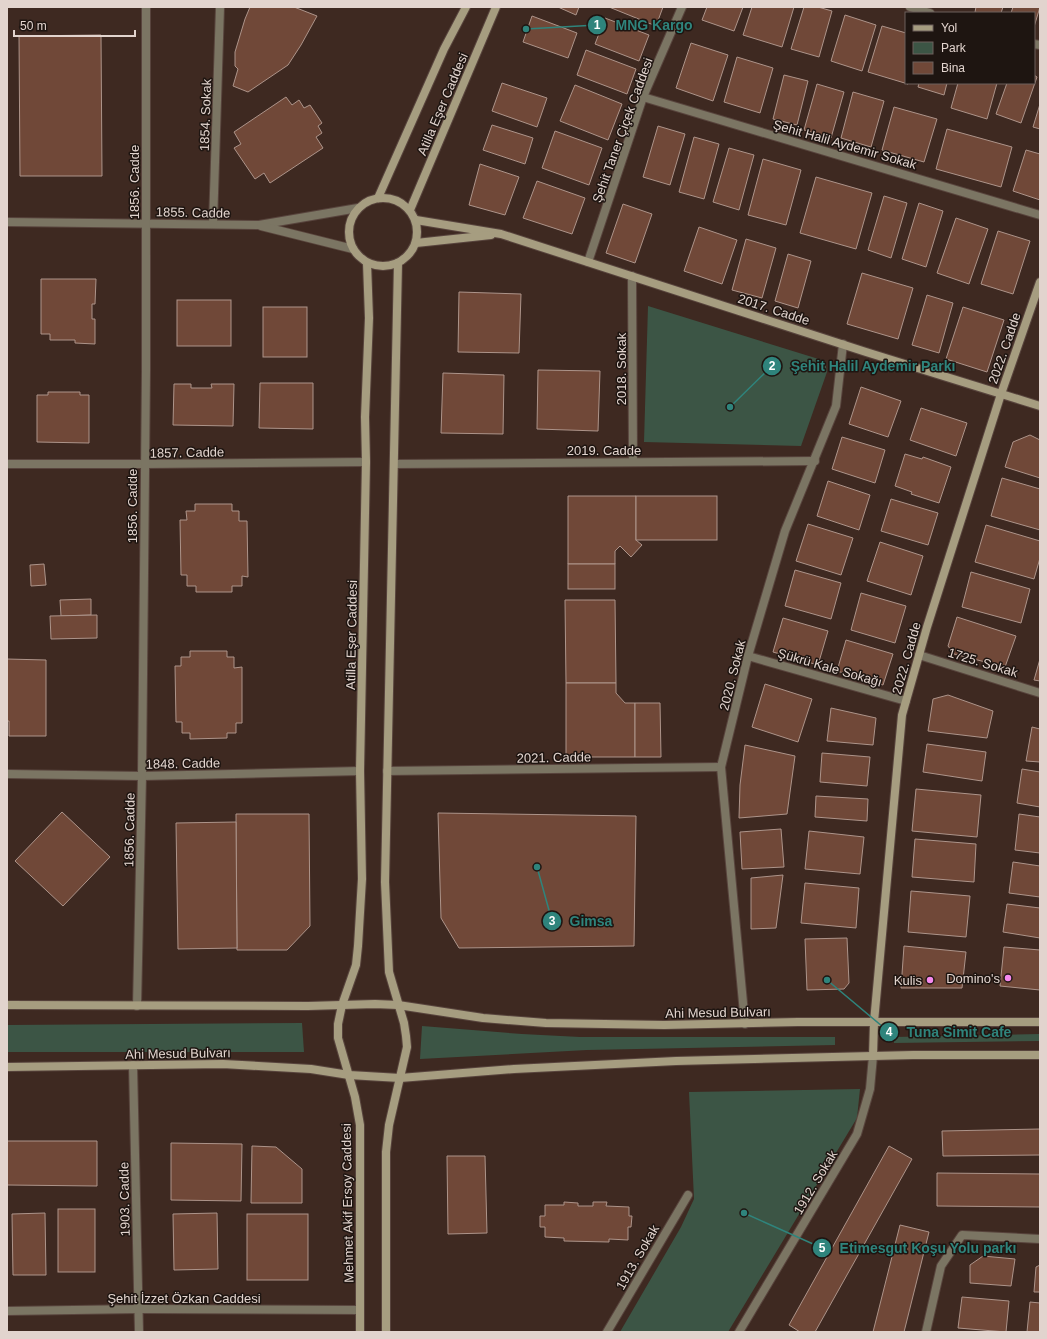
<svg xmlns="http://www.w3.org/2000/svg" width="1047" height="1339" font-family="Helvetica,sans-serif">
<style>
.green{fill:#3c5545}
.building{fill:#704838;stroke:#ad948a}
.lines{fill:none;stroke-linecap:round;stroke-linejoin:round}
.street-casing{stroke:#58443d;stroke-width:10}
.secondary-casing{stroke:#58443d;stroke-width:10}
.street{stroke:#7b7563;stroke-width:8}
.secondary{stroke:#a69d80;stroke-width:8}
.poi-dot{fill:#f689ee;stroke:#1e1511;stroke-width:1.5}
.labels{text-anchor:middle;stroke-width:3;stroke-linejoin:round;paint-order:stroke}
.street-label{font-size:13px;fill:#e2d4ce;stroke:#1e1511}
.poi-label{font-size:13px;fill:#e2d4ce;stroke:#1e1511;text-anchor:end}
.leader{fill:none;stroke:#2f847c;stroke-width:1.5}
.callout-dot{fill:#2f847c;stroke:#1e1511;stroke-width:1.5}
.mark-label{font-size:12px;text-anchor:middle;font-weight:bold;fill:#fff}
.callout-label{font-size:14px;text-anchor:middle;font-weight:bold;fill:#2f847c;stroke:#1e1511;stroke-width:3;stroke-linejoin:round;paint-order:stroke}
</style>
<rect width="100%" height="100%" fill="#3e2921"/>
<g class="green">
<polygon points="648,306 825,361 827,372 801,446 644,442"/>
<polygon points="302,1023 304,1052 7,1052 7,1025"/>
<polygon points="422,1026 522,1034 580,1037 835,1037 835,1045 587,1050 420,1059"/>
<polygon points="1040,1034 1040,1041 894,1043 894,1037"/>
<polygon points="860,1089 857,1118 728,1332 620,1332 681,1227 694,1199 689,1092"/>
</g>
<g class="building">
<polygon points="250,7 294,7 317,16 301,45 288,65 248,92 233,86 238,69 235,66 235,52 245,19"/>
<polygon points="558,7 579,7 576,15"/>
<polygon points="609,7 663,7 656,26"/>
<polygon points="707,7 743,7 734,31 702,20"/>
<polygon points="752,7 794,7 782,47 743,35"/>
<polygon points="804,7 818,7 832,11 819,57 791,49"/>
<polygon points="976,7 1003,7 1001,13 979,13 975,12"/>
<polygon points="1013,7 1040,7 1034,27 1034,13 1011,13"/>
<polygon points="845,15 876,25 862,71 831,61"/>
<polygon points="532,16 577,33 568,58 523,42"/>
<polygon points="605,18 649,35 639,61 595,44"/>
<polygon points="882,26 906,33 906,83 908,84 868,72"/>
<polygon points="101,35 102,176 20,176 19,36"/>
<polygon points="691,43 728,55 713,101 676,88"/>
<polygon points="586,50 636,69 627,94 577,75"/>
<polygon points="737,57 773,68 760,113 724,102"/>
<polygon points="784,75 808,81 797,125 773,119"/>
<polygon points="1034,75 1037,77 1021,123 996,114 1007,83 1034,83"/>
<polygon points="502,83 547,98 537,127 492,111"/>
<polygon points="919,83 947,83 944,95 918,87"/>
<polygon points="958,83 997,83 987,119 951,108"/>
<polygon points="817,84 844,92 831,138 804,130"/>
<polygon points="575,85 622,104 608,140 560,121"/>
<polygon points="853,92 884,101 871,147 841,138"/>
<polygon points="286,97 292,105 299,100 304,108 310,105 322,123 318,126 322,133 316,137 323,148 270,183 264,173 255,179 234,148 241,144 234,132"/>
<polygon points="1040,104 1040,129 1033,127"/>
<polygon points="894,107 937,119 924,162 882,150"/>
<polygon points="492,125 533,138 525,164 483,150"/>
<polygon points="658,126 685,134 670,185 643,177"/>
<polygon points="947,129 1012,147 1001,187 936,169"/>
<polygon points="555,131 602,148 589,185 542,168"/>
<polygon points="694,137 719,144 704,199 679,192"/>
<polygon points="729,148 754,155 739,210 713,202"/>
<polygon points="1026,150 1040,154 1040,200 1013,191"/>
<polygon points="763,159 801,170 786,225 748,215"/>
<polygon points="480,164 519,177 505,215 469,205"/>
<polygon points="816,177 872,193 856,249 800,233"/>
<polygon points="537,181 585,198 572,234 523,218"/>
<polygon points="884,196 907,203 891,258 868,250"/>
<polygon points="919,203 943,211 926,267 902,259"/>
<polygon points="623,204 652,214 635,263 606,253"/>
<polygon points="956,218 988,229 969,284 937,273"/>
<polygon points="699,227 737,240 722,284 684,271"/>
<polygon points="998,231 1030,241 1013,294 981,284"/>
<polygon points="746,239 776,248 762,298 732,290"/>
<polygon points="788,254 811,261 798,308 775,301"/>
<polygon points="862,273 913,288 898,339 847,324"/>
<polygon points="41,279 96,279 95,304 92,304 92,319 95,319 95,344 75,343 75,340 50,340 50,334 41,334"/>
<polygon points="459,292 521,294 519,353 458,352"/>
<polygon points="927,295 953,303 939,353 912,345"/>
<rect x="177" y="300" width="54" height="46"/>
<rect x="263" y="307" width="44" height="50"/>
<polygon points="963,307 1004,320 987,372 946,359"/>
<polygon points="538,370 600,371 598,431 537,429"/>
<polygon points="443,373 504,375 503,434 441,433"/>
<polygon points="260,383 313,383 313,429 259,428"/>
<polygon points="174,384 191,384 191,388 212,388 211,384 234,384 233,426 173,425"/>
<polygon points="861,387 901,401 888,437 849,424"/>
<polygon points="48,392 80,392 80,395 89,395 89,443 37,442 37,395 48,395"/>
<polygon points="921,408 967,423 956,456 910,440"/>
<polygon points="1030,435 1040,440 1040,478 1005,467 1013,442"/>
<polygon points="842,437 885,450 875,483 832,469"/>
<polygon points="905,454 922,459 923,457 951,467 939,503 911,494 912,492 895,486"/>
<polygon points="1002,478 1040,489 1040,530 991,516"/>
<polygon points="828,481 870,495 859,530 817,516"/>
<polygon points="568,496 636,496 636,540 642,545 631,557 620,546 615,551 615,564 568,564"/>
<rect x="636" y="496" width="81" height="44"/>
<polygon points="891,499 938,513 928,545 881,531"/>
<polygon points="195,504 232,504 232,511 239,511 239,521 247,521 248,577 242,576 242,586 232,586 232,592 196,592 196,586 187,586 187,575 181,575 180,520 187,520 186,511 195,511"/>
<polygon points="808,524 853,538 841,575 796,561"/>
<polygon points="986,525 1040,541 1040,558 1034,579 975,562"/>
<polygon points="880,542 923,556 911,595 867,581"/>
<polygon points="44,564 46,585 31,586 30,565"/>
<rect x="568" y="564" width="47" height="25"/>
<polygon points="795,570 841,583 831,619 785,606"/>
<polygon points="971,572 1030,589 1021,623 962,607"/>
<polygon points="861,593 906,606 895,643 851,630"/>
<polygon points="91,599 91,615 61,616 60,600"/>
<polygon points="565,600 615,600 616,683 566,683"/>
<polygon points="97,615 97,638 51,639 50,616"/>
<polygon points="957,617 1016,636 1005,667 954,654 948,646"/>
<polygon points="783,618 828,631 818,665 773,652"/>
<polygon points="846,640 893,654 883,685 837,671"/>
<polygon points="190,651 227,651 227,657 234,657 234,668 242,667 242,723 236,723 236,733 227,733 227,738 190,739 190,733 182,733 182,722 176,722 175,666 181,666 181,657 190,657"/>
<polygon points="7,659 46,660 46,736 9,736 9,721 7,721"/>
<polygon points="1040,659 1040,681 1034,680"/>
<polygon points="566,683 616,683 616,693 625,703 635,703 635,757 566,757"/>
<polygon points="765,684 812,699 798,742 752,727"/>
<polygon points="948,695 993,711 987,738 928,731 933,699"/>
<polygon points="635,703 660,703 661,757 635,757"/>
<polygon points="831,708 876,718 873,745 827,741"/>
<polygon points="1032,727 1040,729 1040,762 1026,761"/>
<polygon points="927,744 986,752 982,781 923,772"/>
<polygon points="745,745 795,756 787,814 739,818 740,785"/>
<polygon points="822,753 870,757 867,786 820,782"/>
<polygon points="1022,769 1040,772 1040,807 1017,803"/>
<polygon points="916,789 981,795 977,837 912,831"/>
<polygon points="816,796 868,799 867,821 815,817"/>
<polygon points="62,812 110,857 63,906 15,861"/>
<polygon points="438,813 636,816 634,946 459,948 441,918"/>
<polygon points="236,814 309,814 310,926 287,950 237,950"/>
<polygon points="1019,814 1040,817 1040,853 1015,850"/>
<polygon points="236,822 237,948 178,949 176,823"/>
<polygon points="781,829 784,867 742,869 740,832"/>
<polygon points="809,831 864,837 860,874 805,869"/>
<polygon points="915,839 976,844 974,882 912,877"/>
<polygon points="1013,862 1040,866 1040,897 1009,893"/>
<polygon points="783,875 776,928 751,929 751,878"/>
<polygon points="805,883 859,888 856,928 801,923"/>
<polygon points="911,891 970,896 966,937 908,932"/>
<polygon points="1007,904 1040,908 1040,938 1003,932"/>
<polygon points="847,938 849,983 844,989 807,990 805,939"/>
<polygon points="904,946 966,952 962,988 901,988"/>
<polygon points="1004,947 1040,950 1040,990 1000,986"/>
<polygon points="1040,1129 1040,1155 943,1156 942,1131"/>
<polygon points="7,1141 97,1141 97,1186 7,1185"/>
<polygon points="171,1143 242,1144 241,1201 171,1200"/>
<polygon points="252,1146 276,1147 302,1169 302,1203 251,1203"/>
<polygon points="889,1146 912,1159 815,1332 800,1332 789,1325"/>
<polygon points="447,1156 485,1156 487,1233 448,1234"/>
<polygon points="937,1173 1040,1174 1040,1207 937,1206"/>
<polygon points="564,1202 578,1203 578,1206 593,1206 593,1202 607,1202 606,1206 629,1207 629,1216 632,1216 631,1227 628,1227 628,1240 609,1239 609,1242 564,1241 564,1238 545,1237 545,1227 540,1227 540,1216 545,1216 545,1205 564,1205"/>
<rect x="58" y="1209" width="37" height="63"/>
<polygon points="45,1213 46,1275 13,1275 12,1214"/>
<polygon points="217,1213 218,1269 174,1270 173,1214"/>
<rect x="247" y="1214" width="61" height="66"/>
<polygon points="900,1225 929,1232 904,1332 873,1332"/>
<polygon points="983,1256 1015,1259 1011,1286 970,1283 970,1265"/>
<polygon points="1040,1265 1040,1292 1034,1292 1036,1267"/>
<polygon points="962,1297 1009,1301 1006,1332 958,1328"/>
<polygon points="1030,1302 1040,1303 1040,1332 1027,1332"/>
</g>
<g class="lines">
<g class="street-casing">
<g id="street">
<polyline points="910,7 930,13"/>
<polyline points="1034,44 1040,45"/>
<polyline points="643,97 1040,215"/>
<polyline points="7,222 259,225 358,208"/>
<polyline points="213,224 220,7"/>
<polyline points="261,226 353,249"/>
<polyline points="588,262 643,97 682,7"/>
<polyline points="632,276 633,462"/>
<polyline points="7,464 144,464 366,462"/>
<polyline points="394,464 815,461"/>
<polyline points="919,655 1040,693"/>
<polyline points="748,656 906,701"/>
<polyline points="387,771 721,767"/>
<polyline points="7,774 142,776 360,771"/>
<polyline points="137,1006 142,776 146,371 146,7"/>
<polyline points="745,1024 721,767 748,656 785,531 836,406 843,344"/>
<polyline points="133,1065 139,1332"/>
<polyline points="7,1311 139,1309 360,1310"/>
<polyline points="607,1332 688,1195"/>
<polyline points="739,1332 857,1134 870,1089 873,1056"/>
<polyline points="926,1332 941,1266 962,1235 1040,1239"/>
</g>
</g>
<g class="secondary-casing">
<g id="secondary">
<circle cx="383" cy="232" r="34"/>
<polyline points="378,198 444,49 466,7"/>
<polyline points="410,210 496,7"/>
<polyline points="416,220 501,234 866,352 1040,406"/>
<polyline points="416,243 491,235"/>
<polyline points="7,1005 308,1006 375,1004 398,1005 483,1018 546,1023 664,1025 798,1022 1040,1022"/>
<polyline points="873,1056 874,1022 902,715 927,627 1001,394 1040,282"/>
<polyline points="7,1067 223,1064 311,1069 349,1075 400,1078 514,1069 676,1061 913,1055 1040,1055"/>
<polyline points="360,1332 360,1125 355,1097 338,1038 338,1024 342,1005 356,965 358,946 362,879 360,771 366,462 365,417 369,318 367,263"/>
<polyline points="386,1332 386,1152 389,1125 407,1047 406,1036 404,1023 389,972 385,882 398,263"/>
</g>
</g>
<use href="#street" class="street"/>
<use href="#secondary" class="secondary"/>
</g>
<g class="poi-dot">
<circle cx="1008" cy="978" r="4"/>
<circle cx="930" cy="980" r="4"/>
</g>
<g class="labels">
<g class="street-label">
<text transform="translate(442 104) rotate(-67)" y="5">Atilla Eşer Caddesi</text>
<text transform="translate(205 115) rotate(-88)" y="5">1854. Sokak</text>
<text transform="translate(622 130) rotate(-70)" y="5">Şehit Taner Çiçek Caddesi</text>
<text transform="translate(845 144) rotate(16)" y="5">Şehit Halil Aydemir Sokak</text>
<text transform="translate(134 182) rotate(-90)" y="5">1856. Cadde</text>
<text transform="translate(193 212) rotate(1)" y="5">1855. Cadde</text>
<text transform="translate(774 309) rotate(18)" y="5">2017. Cadde</text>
<text transform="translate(1004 348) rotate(-71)" y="5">2022. Cadde</text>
<text transform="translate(621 369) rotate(-90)" y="5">2018. Sokak</text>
<text x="604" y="455">2019. Cadde</text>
<text transform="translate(187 452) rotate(-1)" y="5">1857. Cadde</text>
<text transform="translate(132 506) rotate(-90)" y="5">1856. Cadde</text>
<text transform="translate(351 635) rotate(-89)" y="5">Atilla Eşer Caddesi</text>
<text transform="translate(906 658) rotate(-74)" y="5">2022. Cadde</text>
<text transform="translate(983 662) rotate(17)" y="5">1725. Sokak</text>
<text transform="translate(830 667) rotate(16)" y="5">Şükrü Kale Sokağı</text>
<text transform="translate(732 675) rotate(-76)" y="5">2020. Sokak</text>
<text transform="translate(554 757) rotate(-1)" y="5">2021. Cadde</text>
<text transform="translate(183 763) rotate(-1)" y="5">1848. Cadde</text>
<text transform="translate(129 830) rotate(-89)" y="5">1856. Cadde</text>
<text transform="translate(718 1012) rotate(-1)" y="5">Ahi Mesud Bulvarı</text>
<text transform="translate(178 1053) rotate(-1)" y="5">Ahi Mesud Bulvarı</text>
<text transform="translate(815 1182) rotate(-59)" y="5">1912. Sokak</text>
<text transform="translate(124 1199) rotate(-91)" y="5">1903. Cadde</text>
<text transform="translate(347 1203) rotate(-91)" y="5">Mehmet Akif Ersoy Caddesi</text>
<text transform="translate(637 1257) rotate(-60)" y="5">1913. Sokak</text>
<text x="184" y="1303">Şehit İzzet Özkan Caddesi</text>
</g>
<g class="poi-label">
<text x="1000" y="983">Domino's</text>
<text x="922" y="985">Kulis</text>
</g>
</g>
<path class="leader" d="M526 29L597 25M730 407L772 366M537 867L552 921M827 980L889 1032M744 1213L822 1248"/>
<g class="callout-dot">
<circle cx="526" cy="29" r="4"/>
<circle cx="730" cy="407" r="4"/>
<circle cx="537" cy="867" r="4"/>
<circle cx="827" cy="980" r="4"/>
<circle cx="744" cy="1213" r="4"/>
<circle cx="597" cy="25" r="10"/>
<circle cx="772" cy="366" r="10"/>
<circle cx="552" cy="921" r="10"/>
<circle cx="889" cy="1032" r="10"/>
<circle cx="822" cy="1248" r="10"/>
</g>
<g class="mark-label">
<text x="597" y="29">1</text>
<text x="772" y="370">2</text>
<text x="552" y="925">3</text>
<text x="889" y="1036">4</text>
<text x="822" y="1252">5</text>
</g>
<g class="callout-label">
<text x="654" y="30">MNG Kargo</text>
<text x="873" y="371">Şehit Halil Aydemir Parkı</text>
<text x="591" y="926">Gimsa</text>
<text x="959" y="1037">Tuna Simit Cafe</text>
<text x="928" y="1253">Etimesgut Koşu Yolu parkı</text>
</g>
<rect width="1047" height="1339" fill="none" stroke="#e2d4ce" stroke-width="16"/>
<rect x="905" y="12" width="130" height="72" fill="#1e1511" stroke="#6c615d"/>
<rect x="913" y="25" width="20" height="6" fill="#a69d80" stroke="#6c615d"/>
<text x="941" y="32" font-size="12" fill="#e2d4ce">Yol</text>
<rect x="913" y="42" width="20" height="12" fill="#3c5545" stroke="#6c615d"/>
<text x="941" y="52" font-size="12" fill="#e2d4ce">Park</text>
<rect x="913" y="62" width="20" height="12" fill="#704838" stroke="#6c615d"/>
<text x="941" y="72" font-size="12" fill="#e2d4ce">Bina</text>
<path d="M14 30v6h121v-6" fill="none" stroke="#e2d4ce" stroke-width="2"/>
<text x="20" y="30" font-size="12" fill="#e2d4ce" stroke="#1e1511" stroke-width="3" paint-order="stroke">50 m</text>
</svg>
